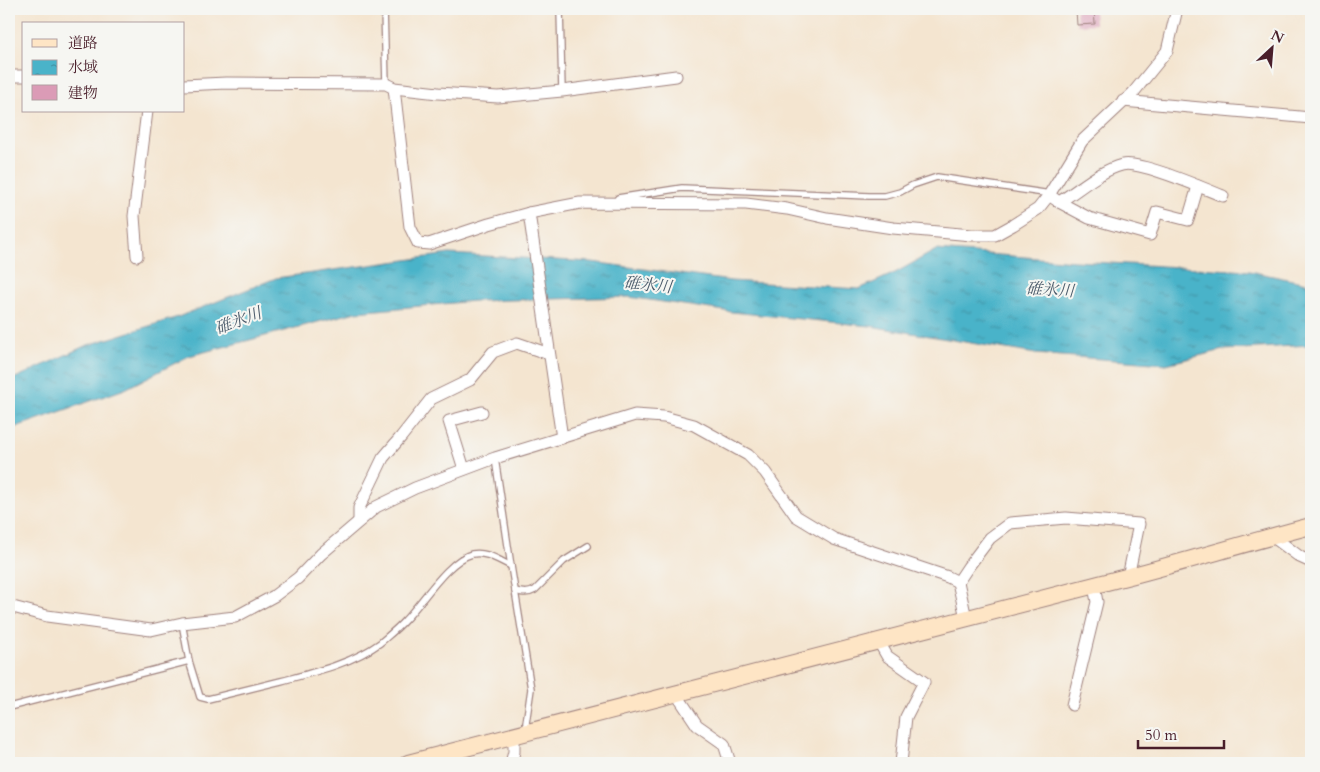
<svg xmlns="http://www.w3.org/2000/svg" width="1320" height="772" font-family="Cardo,'Noto Serif JP',serif">
<style>
.water{fill:url(#water-ripples);stroke:#4a697a}
.building{fill:#db9bb6}
.lines{fill:none;stroke-linecap:round;stroke-linejoin:round}
.lane-casing{stroke:#9f827e;stroke-width:8}
.street-casing{stroke:#9f827e;stroke-width:13}
.secondary-casing{stroke:#9f827e;stroke-width:18}
.lane{stroke:#fff;stroke-width:5.5}
.street{stroke:#fff;stroke-width:11}
.secondary{stroke:#fee5c5;stroke-width:16}
.labels{text-anchor:middle;stroke-width:4;stroke-linejoin:round;paint-order:stroke}
.water-label{font-size:16px;font-style:italic;fill:#4a5a6a;stroke:#f6f6f2}
</style>
<defs>
<pattern id="water-ripples" width="26" height="14" patternUnits="userSpaceOnUse" patternTransform="scale(1.25)"><rect width="26" height="14" fill="#4ab3c9"/><path d="M2 4q2-2 4 0t4 0M15 11q2-2 4 0t4 0" fill="none" stroke="#4091a3"/></pattern>
</defs>
<rect width="100%" height="100%" fill="#f6f6f2"/>
<filter id="ink" filterUnits="userSpaceOnUse"><feTurbulence type="fractalNoise" baseFrequency=".02" numOctaves="2"/><feDisplacementMap in="SourceGraphic" scale="10" xChannelSelector="R" yChannelSelector="G"/><feConvolveMatrix kernelMatrix="1 2 1 2 8 2 1 2 1" color-interpolation-filters="sRGB"/></filter>
<filter id="wash" filterUnits="userSpaceOnUse"><feTurbulence type="fractalNoise" baseFrequency=".0096" numOctaves="4" result="noise"/><feDisplacementMap in="SourceGraphic" scale="20" xChannelSelector="R" yChannelSelector="G"/><feGaussianBlur stdDeviation="1.12" result="paint"/><feColorMatrix in="noise" values="0 0 0 0 0 0 0 0 0 0 0 0 0 0 0 0 0 1.4 0 .05"/><feComposite in="paint" operator="in"/></filter>
<g filter="url(#wash)">
<rect width="100%" height="100%" fill="#f4e5d0"/>
<polygon class="water" points="936,250 1075,261 1249,271 1311,284 1311,345 1223,350 1166,364 1036,354 870,326 732,312 629,297 474,301 356,312 189,356 125,389 16,427 9,431 9,381 85,346 178,317 276,278 449,254 592,262 731,281 859,289 895,273"/>
<g id="blocks">
<polygon class="building" points="1094,9 1095,24 1077,25 1076,10"/>
</g>
</g>
<g filter="url(#ink)">
<use href="#blocks" fill-opacity="0" stroke="#9f827e" stroke-width="1"/>
<g class="lines">
<g class="lane-casing">
<g id="lane">
<polyline points="384,9 386,84"/>
<polyline points="560,9 562,91"/>
<polyline points="615,203 618,198 682,188 869,196 885,196 900,192 913,185 937,177 1044,193 1049,195"/>
<polyline points="495,458 511,566 531,689 526,723 529,729"/>
<path d="M515,591C523,593 528,594 535,590L564,561L588,546"/>
<path d="M182,623L189,661L200,697L208,699C232,693 257,687 281,681C315,672 351,664 380,643C388,636 398,628 405,620C422,603 448,560 472,554C486,551 498,560 511,566"/>
<polyline points="9,707 189,661"/>
</g>
</g>
<g class="street-casing">
<g id="street">
<polyline points="9,76 24,76"/>
<polyline points="184,85 226,83 386,84 394,88 438,93 498,97 562,91 676,76"/>
<polyline points="394,88 410,227 418,243 429,244 489,224 529,213 580,203 746,204 787,209 827,218 893,228 972,235 995,235 1013,225 1038,209 1049,195 1082,141 1133,93 1167,51 1177,9"/>
<polyline points="1123,101 1311,118"/>
<path d="M1049,195L1059,202C1079,190 1099,171 1122,165C1139,160 1205,189 1223,196"/>
<polyline points="1059,202 1089,218 1150,235 1157,212 1188,220 1198,186"/>
<polyline points="529,213 562,438"/>
<polyline points="137,256 134,216 147,111"/>
<polyline points="464,469 449,421 482,412"/>
<polyline points="359,521 359,508 383,458 401,437 431,399 470,380 493,352 517,343 549,354"/>
<polyline points="1272,536 1300,557 1311,562"/>
<polyline points="9,606 47,616 151,630 182,623 235,617 274,596 298,578 321,554 376,507 415,488 495,458 635,415 664,417 694,425 748,455 765,472 796,516 834,539 948,577 958,582"/>
<polyline points="966,618 958,582 968,567 990,538 1010,523 1066,518 1139,524 1128,577"/>
<polyline points="879,642 887,656 924,682 906,717 901,763"/>
<polyline points="677,695 697,725 724,744 730,763"/>
<polyline points="1072,705 1097,602 1094,586"/>
<polyline points="511,763 514,752 514,736"/>
</g>
</g>
<g class="secondary-casing">
<path id="secondary" d="M408,763C647,701 887,641 1126,577C1188,561 1249,542 1311,526"/>
</g>
<use href="#lane" class="lane"/>
<use href="#street" class="street"/>
<use href="#secondary" class="secondary"/>
</g>
</g>
<g class="labels">
<g class="water-label">
<text transform="translate(648 284) rotate(6)" y="6">碓氷川</text>
<text transform="translate(1050 289) rotate(3)" y="6">碓氷川</text>
<text transform="translate(238 320) rotate(-21)" y="6">碓氷川</text>
</g>
</g>
<rect width="1320" height="772" fill="none" stroke="#f6f6f2" stroke-width="30"/>
<rect x="22" y="22" width="162" height="90" fill="#f6f6f2" stroke="#b1a0a2"/>
<rect x="32" y="39" width="25" height="8" fill="#fee5c5" stroke="#b1a0a2"/>
<text x="68" y="48" font-size="15" fill="#4a1f2b">道路</text>
<rect x="32" y="60" width="25" height="15" fill="url(#water-ripples)" stroke="#b1a0a2"/>
<text x="68" y="72" font-size="15" fill="#4a1f2b">水域</text>
<rect x="32" y="85" width="25" height="15" fill="#db9bb6" stroke="#b1a0a2"/>
<text x="68" y="98" font-size="15" fill="#4a1f2b">建物</text>
<g transform="translate(1272 48) rotate(26)" stroke="#f6f6f2" stroke-width="4" paint-order="stroke">
<path d="M0-4L9 19L0 12L-9 19Z" fill="#4a1f2b"/>
<text y="-8" font-size="14" font-weight="bold" text-anchor="middle" fill="#4a1f2b">N</text>
</g>
<path d="M1138 740v8h86v-8" fill="none" stroke="#4a1f2b" stroke-width="2.5"/>
<text x="1145" y="740" font-size="15" fill="#4a1f2b" stroke="#f6f6f2" stroke-width="4" paint-order="stroke">50 m</text>
</svg>
